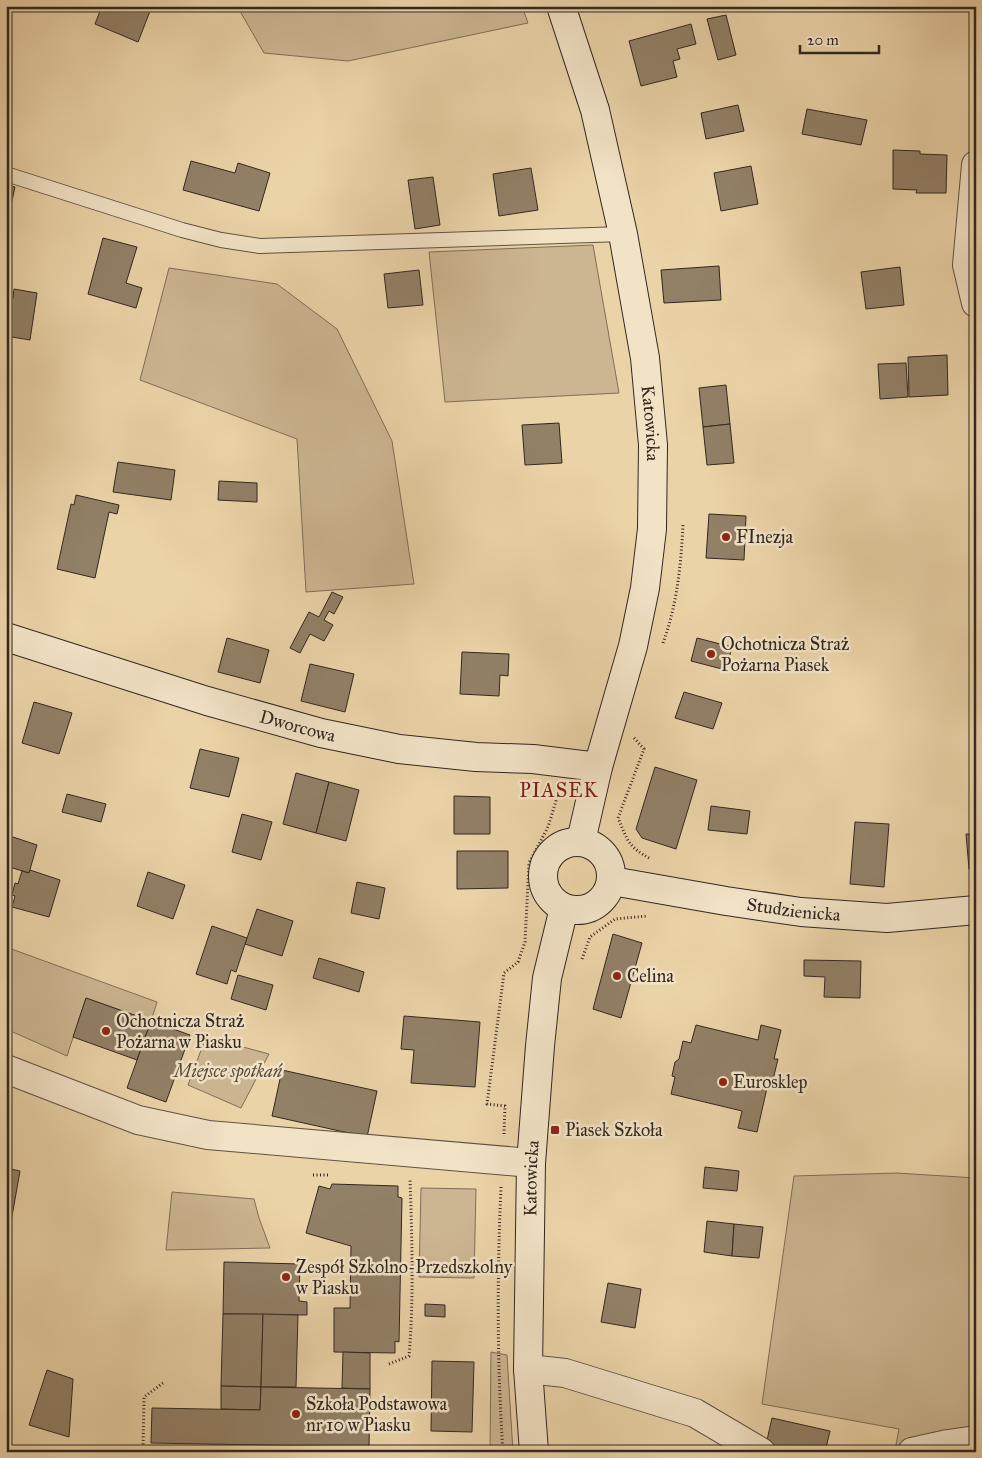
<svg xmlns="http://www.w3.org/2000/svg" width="982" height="1458" font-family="'IM FELL Great Primer',serif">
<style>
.green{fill:#ccb691;stroke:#7f6e58}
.building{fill:#928067;stroke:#322720}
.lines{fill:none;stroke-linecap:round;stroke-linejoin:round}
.lane-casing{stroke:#605242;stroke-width:16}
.street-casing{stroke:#605242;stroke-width:30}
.secondary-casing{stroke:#322720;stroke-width:30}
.path{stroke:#322720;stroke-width:3;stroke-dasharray:1 2.5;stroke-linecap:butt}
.lane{stroke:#f2e2c6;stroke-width:14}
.street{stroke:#f2e2c6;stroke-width:28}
.secondary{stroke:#f2e2c6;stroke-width:28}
.poi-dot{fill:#8f2418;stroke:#f2e2c6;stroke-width:2}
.labels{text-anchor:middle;stroke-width:5;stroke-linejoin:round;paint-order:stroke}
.street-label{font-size:18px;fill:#322720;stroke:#f2e2c6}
.poi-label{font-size:18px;fill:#322720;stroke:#f2e2c6;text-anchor:start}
.park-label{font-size:18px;font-style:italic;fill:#584b3c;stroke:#f2e2c6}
.quarter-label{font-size:20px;letter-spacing:1px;fill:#7a1f14;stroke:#f2e2c6}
</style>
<rect width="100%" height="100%" fill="#ebd3a8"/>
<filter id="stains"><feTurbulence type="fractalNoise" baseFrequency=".004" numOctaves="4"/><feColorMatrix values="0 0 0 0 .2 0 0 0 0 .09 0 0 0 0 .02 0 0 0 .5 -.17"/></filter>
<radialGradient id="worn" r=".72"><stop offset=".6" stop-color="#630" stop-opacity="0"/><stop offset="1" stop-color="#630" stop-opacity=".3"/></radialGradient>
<g class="green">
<polygon points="237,6 522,6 528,23 348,61 264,53"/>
<polygon points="593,245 619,393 445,402 429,252"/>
<polygon points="169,268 277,284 337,329 392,441 414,584 306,592 297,439 140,380"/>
<polygon points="6,947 157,1002 151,1021 86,998 67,1056 6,1029"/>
<polygon points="206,1037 269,1054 241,1108 188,1085"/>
<polygon points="897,1173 976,1178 976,1425 895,1450 899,1429 762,1404 794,1176"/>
<polygon points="421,1188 476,1189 474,1278 419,1277"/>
<polygon points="172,1192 254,1199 259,1218 270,1248 166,1250"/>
<polygon points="491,1352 507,1355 513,1452 490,1452"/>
</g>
<g class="building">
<polygon points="102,6 152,6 138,42 95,24"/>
<polygon points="726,15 736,55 718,60 707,19"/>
<polygon points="691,24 696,44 677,49 680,59 673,61 677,77 641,86 629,41"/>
<polygon points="738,105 744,131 706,139 701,113"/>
<polygon points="807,109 867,120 861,145 802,134"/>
<polygon points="893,150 920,151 920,154 947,155 946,193 916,193 917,190 893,189"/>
<polygon points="191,161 235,173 238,163 270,173 259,211 183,190"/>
<polygon points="751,166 758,204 721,211 714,173"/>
<polygon points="531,168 538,210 499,216 493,174"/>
<polygon points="433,177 440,225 415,229 408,180"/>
<polygon points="6,185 15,187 6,228"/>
<polygon points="103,238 137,247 126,283 142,288 136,308 88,294"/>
<polygon points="719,266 721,300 664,303 661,270"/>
<polygon points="900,267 904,305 866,309 861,272"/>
<polygon points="419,270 423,305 388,308 384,274"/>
<polygon points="14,289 37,293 30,340 6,336 6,297 13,298"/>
<polygon points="947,355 948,395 909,397 908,357"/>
<polygon points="906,363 908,397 880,399 878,364"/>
<polygon points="726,385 730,424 703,427 699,388"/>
<polygon points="559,423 562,463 525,465 522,425"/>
<polygon points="730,424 734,463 707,465 703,427"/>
<polygon points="118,462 175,470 171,500 113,492"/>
<polygon points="219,481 257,483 257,502 218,500"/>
<polygon points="76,495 119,505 117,514 109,512 95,578 57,569 71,504 74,505"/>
<polygon points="709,514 746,516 744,560 706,558"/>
<polygon points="332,592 343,597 334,614 329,611 324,620 333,625 324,641 310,634 300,653 290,648 309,612 319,617"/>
<polygon points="227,638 269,650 260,683 218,672"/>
<polygon points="697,638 732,647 726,670 691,661"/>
<polygon points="462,652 509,654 508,676 500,675 499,696 460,694"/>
<polygon points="310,664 354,674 345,712 301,701"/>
<polygon points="684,692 722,703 713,729 675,718"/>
<polygon points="34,702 72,713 59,754 22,743"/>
<polygon points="200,749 239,758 229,797 190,788"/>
<polygon points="655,767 697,780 676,849 642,838 636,829"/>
<polygon points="296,773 329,782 316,833 283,824"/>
<polygon points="329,782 359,790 346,841 316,833"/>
<polygon points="67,794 106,804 101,822 62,812"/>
<polygon points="454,796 490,797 490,834 454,834"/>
<polygon points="711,806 750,811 747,834 708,830"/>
<polygon points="242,814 272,822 261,860 232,852"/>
<polygon points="855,822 889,824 884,887 850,884"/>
<polygon points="966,834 976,834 976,868 969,869"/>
<polygon points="7,835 37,845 29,873 6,866"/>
<polygon points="457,851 508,851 508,888 457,889"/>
<polygon points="30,870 60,880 49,917 12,907 15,896 12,895 15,883 18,884 22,871 29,873"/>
<polygon points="148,872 185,885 173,919 137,906"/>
<polygon points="357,882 385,888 379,919 351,913"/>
<polygon points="257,909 293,921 282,956 245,944"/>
<polygon points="212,926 247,938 236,972 231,970 227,984 196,974"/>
<polygon points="613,934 642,943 621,1018 593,1009"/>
<polygon points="319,958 364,972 359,992 313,978"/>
<polygon points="804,960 861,961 860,998 824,997 825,977 804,976"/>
<polygon points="238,975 273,985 266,1010 231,999"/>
<polygon points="86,998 151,1021 137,1060 73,1037"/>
<polygon points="404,1016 480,1022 475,1087 411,1083 414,1050 401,1049"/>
<polygon points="151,1021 190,1035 166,1102 127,1088"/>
<polygon points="696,1025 758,1040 761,1025 781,1030 774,1059 778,1059 771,1088 767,1088 757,1132 738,1128 742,1111 671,1094 675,1077 672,1076 675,1062 679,1059 683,1041 691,1043"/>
<polygon points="282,1070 377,1091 367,1137 272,1116"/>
<polygon points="705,1167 739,1171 737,1191 703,1188"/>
<polygon points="6,1168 20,1171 11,1222 6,1221"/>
<polygon points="332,1184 398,1186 398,1197 402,1198 399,1342 395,1341 395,1353 334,1352 334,1308 350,1308 351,1246 306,1233 319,1186 330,1189"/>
<polygon points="707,1221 734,1224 732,1256 704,1252"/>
<polygon points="734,1224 763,1227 759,1258 732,1256"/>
<polygon points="224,1262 300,1264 299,1301 307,1302 307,1315 223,1314"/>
<polygon points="608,1283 641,1289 635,1328 601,1322"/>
<polygon points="425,1304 445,1305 445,1317 425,1316"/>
<polygon points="223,1314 263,1314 261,1387 221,1386"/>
<polygon points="263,1314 298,1315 296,1387 261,1387"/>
<polygon points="343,1352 370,1353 370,1389 342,1388"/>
<polygon points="432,1361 474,1362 472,1432 431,1431"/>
<polygon points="47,1370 73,1379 69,1437 29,1425"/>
<polygon points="221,1386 261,1387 260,1410 221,1409"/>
<polygon points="261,1387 370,1389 369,1447 151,1443 152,1408 260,1410"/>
<polygon points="772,1418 830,1431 825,1452 778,1452 765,1449"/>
</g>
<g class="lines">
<g class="lane-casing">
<polyline id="lane" points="6,174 182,230 221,240 260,246 623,234"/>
</g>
<g class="street-casing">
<g id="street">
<polyline points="976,165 967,265 976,303"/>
<polyline points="6,1069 138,1120 208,1135 531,1163"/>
<polyline points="528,1369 565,1373 695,1413 761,1452"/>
<polyline points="912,1452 948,1444 976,1440"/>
</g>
</g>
<g class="secondary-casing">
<g id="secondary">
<path id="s1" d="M561,6L595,110L623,234L645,358L653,445L652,529L645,588L633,646L598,767L581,841"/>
<path id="s2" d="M6,637L207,701L321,733L399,749L476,757L533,759L598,767"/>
<circle cx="577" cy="876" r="34"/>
<path id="s3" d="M612,881L726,901L801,912L887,918L976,910"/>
<path id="s4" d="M534,1452L528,1369L531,1163L540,1046L547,978L564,908"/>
</g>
</g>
<g class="path">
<path d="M663,643C677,605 681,565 683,525"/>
<path d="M634,738L644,749L618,818C628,841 628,847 651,859"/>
<polyline points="582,959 590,937 615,919 647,916"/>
<polyline points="504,1134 505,1106 487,1104 504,973 518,962 525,942 529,863 548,827 559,791 557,789"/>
<polyline points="313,1175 329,1175"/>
<path d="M501,1187C497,1275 497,1364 503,1452"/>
<path d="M389,1364L409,1356C414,1297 412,1238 410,1179"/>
<polyline points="163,1383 144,1397 143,1449 263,1452"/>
</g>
<use href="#lane" class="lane"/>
<use href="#street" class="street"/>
<use href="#secondary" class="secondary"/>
</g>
<g class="poi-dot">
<circle cx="726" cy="537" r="5"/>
<circle cx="711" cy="654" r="5"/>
<circle cx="617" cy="976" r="5"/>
<circle cx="106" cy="1031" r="5"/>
<circle cx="723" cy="1082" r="5"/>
<rect x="550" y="1125" width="10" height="10" rx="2.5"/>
<circle cx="286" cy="1277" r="5"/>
<circle cx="296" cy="1414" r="5"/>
</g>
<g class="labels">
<g class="street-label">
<text dy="6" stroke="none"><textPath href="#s1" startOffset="428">Katowicka</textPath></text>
<text dy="6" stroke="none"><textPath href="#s2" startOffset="305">Dworcowa</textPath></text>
<text dy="6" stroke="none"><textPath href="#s3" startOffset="184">Studzienicka</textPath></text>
<text dy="6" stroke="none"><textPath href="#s4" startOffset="274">Katowicka</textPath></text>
</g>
<g class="poi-label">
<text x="736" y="543">FInezja</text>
<text x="721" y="650">Ochotnicza Straż<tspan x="721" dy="21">Pożarna Piasek</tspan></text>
<text x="627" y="982">Celina</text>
<text x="116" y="1027">Ochotnicza Straż<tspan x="116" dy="21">Pożarna w Piasku</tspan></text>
<text x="733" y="1088">Eurosklep</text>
<text x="565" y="1136">Piasek Szkoła</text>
<text x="296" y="1273">Zespół Szkolno-Przedszkolny<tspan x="296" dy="21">w Piasku</tspan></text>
<text x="306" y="1410">Szkoła Podstawowa<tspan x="306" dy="21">nr 10 w Piasku</tspan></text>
</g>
<g class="park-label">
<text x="228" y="1077">Miejsce spotkań</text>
</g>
<g class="quarter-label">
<text x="559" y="797">PIASEK</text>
</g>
</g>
<rect width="982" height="1458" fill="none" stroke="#ebd3a8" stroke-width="25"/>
<rect x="8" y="8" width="967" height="1443" fill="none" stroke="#322720" stroke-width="2.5"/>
<rect x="12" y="12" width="957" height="1433" fill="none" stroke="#322720"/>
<path d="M800 45v8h79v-8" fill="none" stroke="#322720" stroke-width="2.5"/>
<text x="807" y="45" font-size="15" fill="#322720" stroke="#f2e2c6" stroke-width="4" paint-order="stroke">20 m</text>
<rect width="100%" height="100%" filter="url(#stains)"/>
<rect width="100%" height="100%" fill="url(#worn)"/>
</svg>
